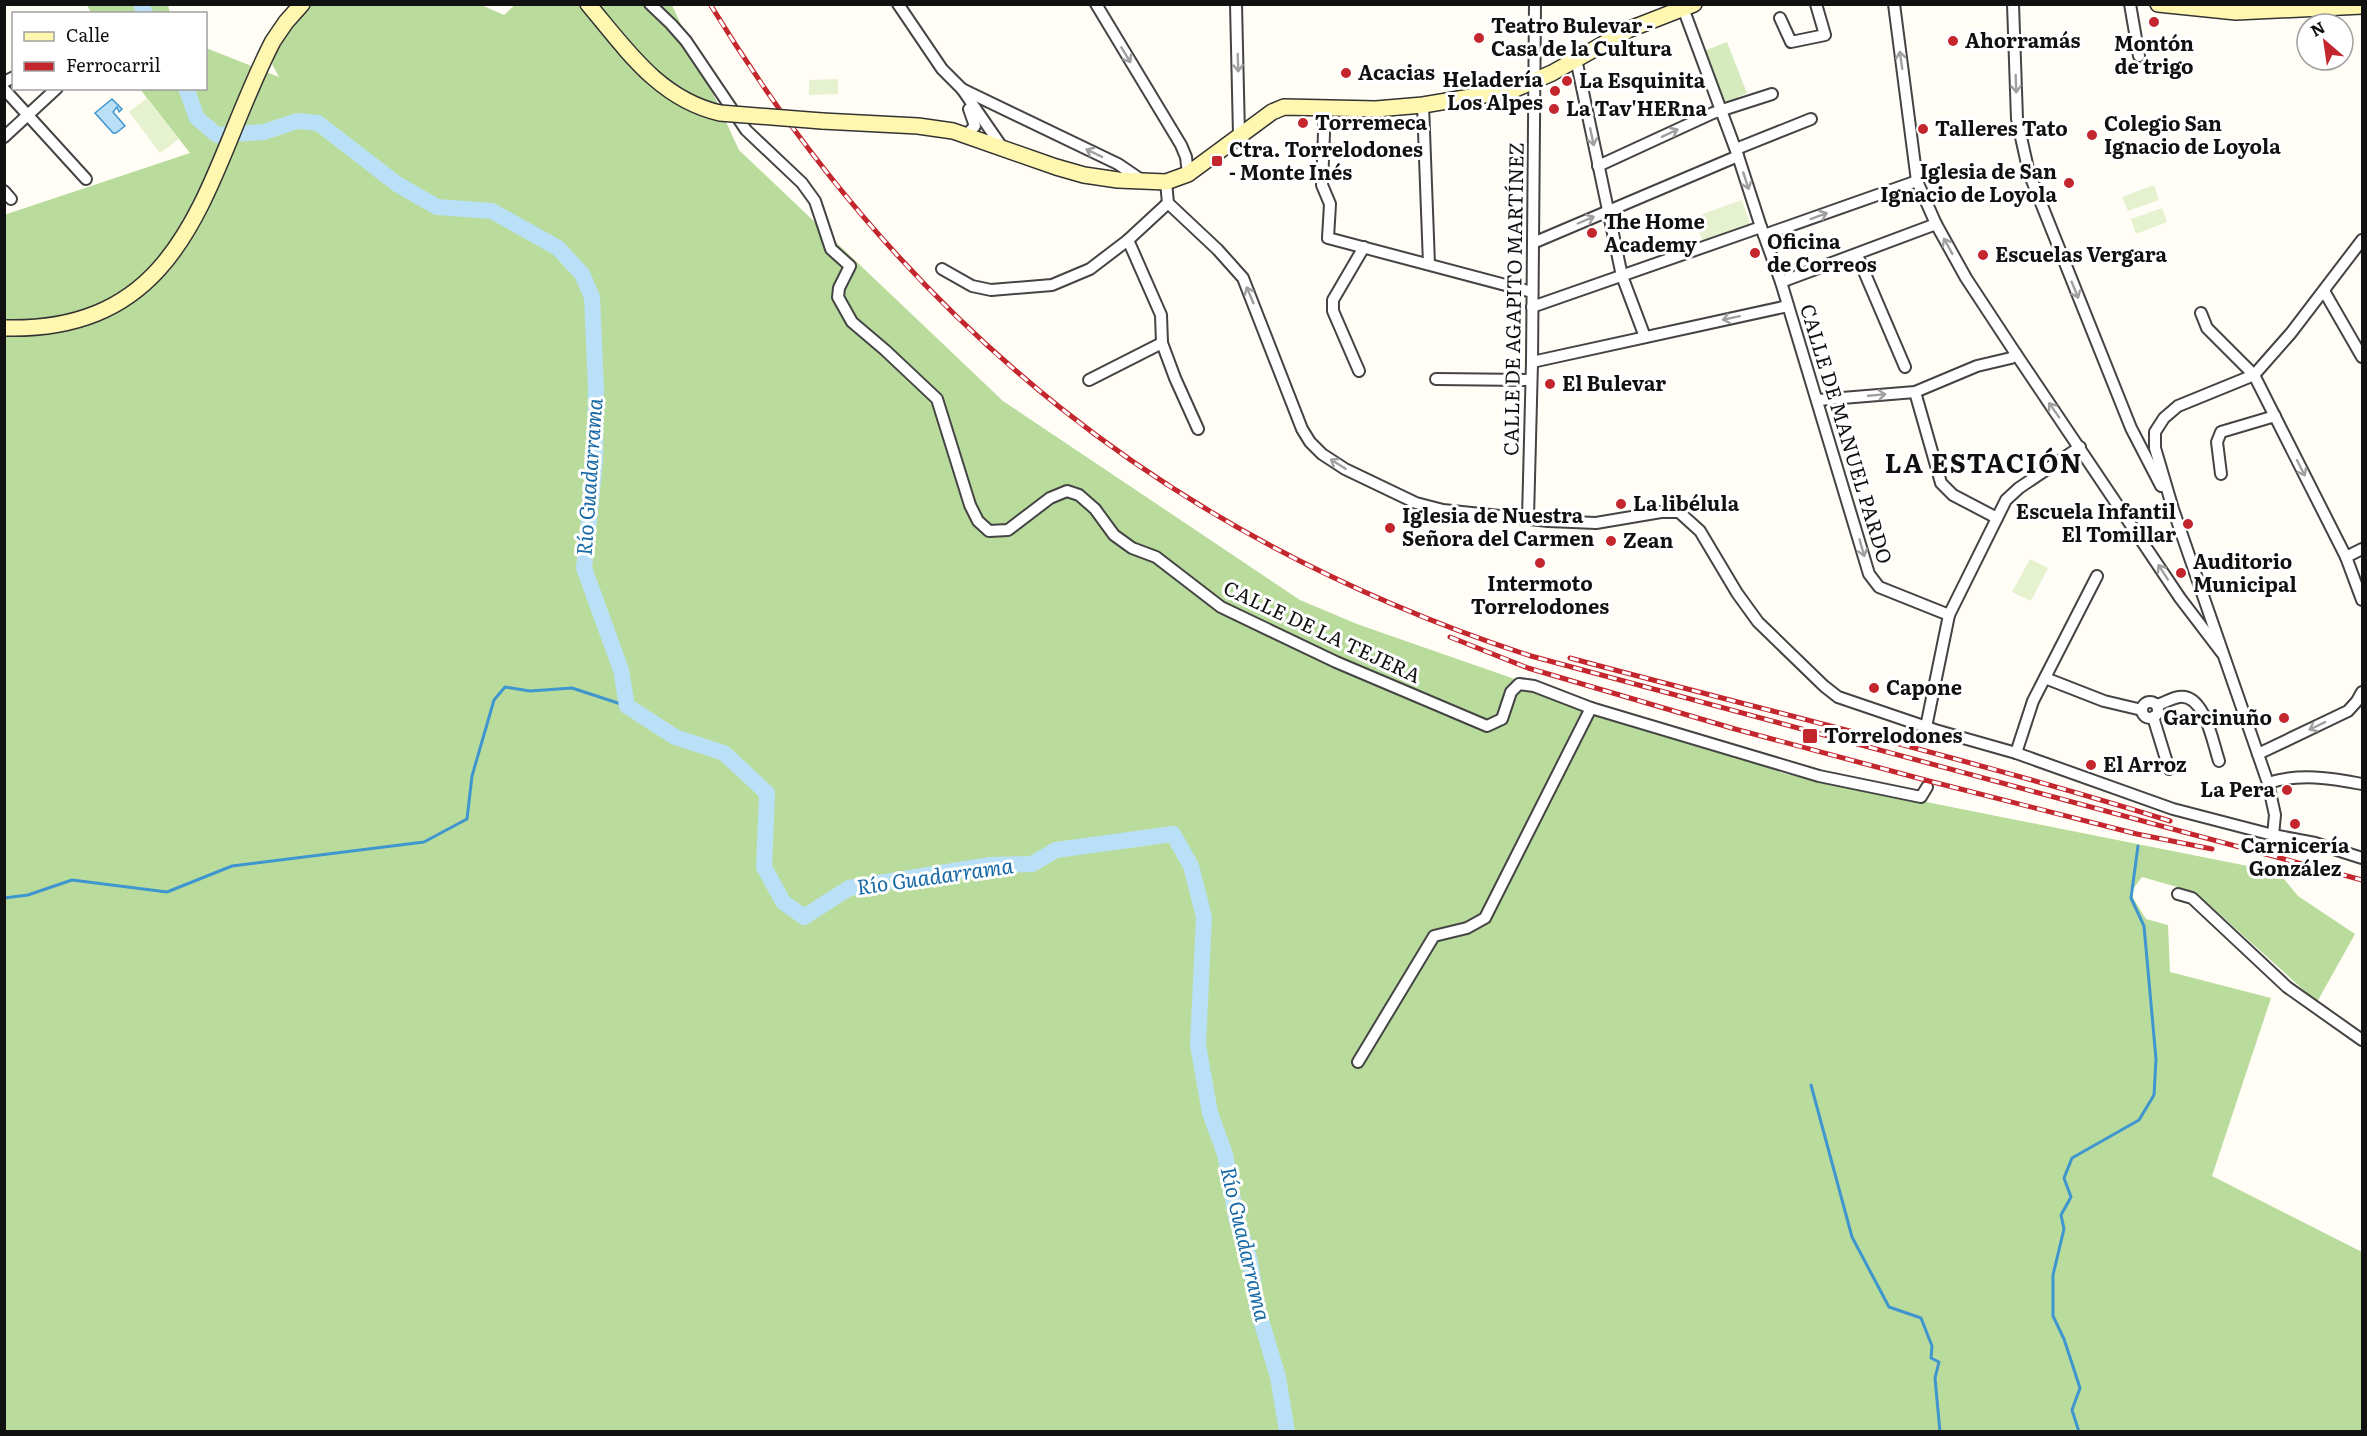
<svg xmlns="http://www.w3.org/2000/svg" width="2367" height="1436" font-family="Literata,serif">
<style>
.green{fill:#d5ebbd}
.forest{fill:#b9dc9c}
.pitch{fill:#e6f2cf}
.water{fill:#b9e0f7;stroke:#3f96cf;stroke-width:1.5}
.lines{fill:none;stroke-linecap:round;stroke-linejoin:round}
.stream{stroke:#3f96cf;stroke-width:3}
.river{stroke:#b9e0f7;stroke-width:16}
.minor-casing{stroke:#444;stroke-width:14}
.secondary-casing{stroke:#333;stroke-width:18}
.minor{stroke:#fff;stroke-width:10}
.secondary{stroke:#fff6b0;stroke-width:15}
.rail-casing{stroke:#c4262e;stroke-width:5}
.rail{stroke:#fff;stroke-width:3;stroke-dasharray:9;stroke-linecap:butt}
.secondary-bridge-casing{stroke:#333;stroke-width:18;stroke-linecap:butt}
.secondary-bridge{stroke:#fff6b0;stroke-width:15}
.oneway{stroke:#a0a0a0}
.poi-dot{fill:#c4262e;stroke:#fff;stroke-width:2}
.labels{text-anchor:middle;stroke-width:6;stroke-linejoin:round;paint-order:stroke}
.poi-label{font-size:20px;font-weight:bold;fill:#111;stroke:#fff;text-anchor:start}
.street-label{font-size:20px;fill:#111;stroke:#fff}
.water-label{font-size:21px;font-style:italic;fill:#1768a6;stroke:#fff}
.district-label{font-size:26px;font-weight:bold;letter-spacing:1.5px;fill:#111;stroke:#fff}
</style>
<rect width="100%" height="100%" fill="#fffdf5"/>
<polygon class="green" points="1727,42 1747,93 1738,97 1741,103 1726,108 1704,51"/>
<g class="forest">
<polygon points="479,4 504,15 515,5 672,5 739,150 1003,401 1300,600 1357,624 1786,774 2278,872 2298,896 2355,934 2317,1002 2195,892 2142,877 2130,893 2146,919 2168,925 2170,972 2271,998 2212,1176 2362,1252 2362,1431 5,1431 4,215 190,153 140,89 206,88 206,48 279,77 272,64 291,5"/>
<polygon points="87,5 168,5 170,13 91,13"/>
</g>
<g class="pitch">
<polygon points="838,79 838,94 809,95 809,80"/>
<polygon points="147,98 179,139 160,153 129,112"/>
<polygon points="2154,185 2159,200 2128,211 2122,197"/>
<polygon points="1742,200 1750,224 1702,240 1694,217"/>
<polygon points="2162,208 2167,222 2136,234 2131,219"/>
<polygon points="2030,559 2048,568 2031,601 2012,592"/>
</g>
<polygon class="water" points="112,99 122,109 119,112 117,107 113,112 125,126 116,133 113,133 95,113"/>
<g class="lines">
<g class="stream">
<polyline points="4,898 28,895 72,880 167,892 232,866 424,842 467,819 472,776 494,700 505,687 530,691 572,688 627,706"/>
<polyline points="1811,1085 1852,1237 1889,1307 1921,1318 1932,1346 1931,1358 1939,1362 1935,1378 1940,1432"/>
<polyline points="2079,1432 2072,1410 2080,1388 2064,1339 2053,1316 2053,1275 2064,1229 2061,1215 2071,1197 2064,1178 2072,1158 2139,1120 2154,1095 2156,1059 2144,926 2131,898 2138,846"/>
</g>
<g class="river">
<polyline points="141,4 145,14"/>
<polyline points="186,88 197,118 217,135 264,132 297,121 318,123 397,184 437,207 492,211 558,248 582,274 592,297 596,389 595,462 584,568 621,670 627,706 675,737 724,753 767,793 764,867 783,902 804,917 849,888 990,865 1032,864 1056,850 1173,834 1191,866 1204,917 1198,1045 1210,1113 1225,1154 1236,1217 1250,1261 1257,1307 1278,1377 1287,1432"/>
</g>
<g class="minor-casing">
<g id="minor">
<polyline points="650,4 671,24 686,41 746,130 802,183 815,201 831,249 850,266 839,288 838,297 852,322 885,350 937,399 970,505 978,521 989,531 1008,530 1050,498 1067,491 1079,495 1095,509 1114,535 1132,548 1156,557 1221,607 1336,662 1487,726 1502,719 1511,692 1519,684 1534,686 1591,708 1819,776 1921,797 1927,787"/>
<polyline points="898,4 942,69 962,89 1002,147"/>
<polyline points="1096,4 1181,145 1186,157 1188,174"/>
<polyline points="1236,4 1239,135"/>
<polyline points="1894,4 1917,181 1936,224 1966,278 2016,354 2180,598 2222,653"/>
<polyline points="2013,4 2017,119 2029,173 2131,428 2161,486"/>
<polyline points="2130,4 2139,56"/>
<polyline points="1683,8 1738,156 1761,227 1781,282 1869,574 1879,587 1949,615"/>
<polyline points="1780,18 1791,42 1825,35 1816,4"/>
<polyline points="1576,59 1622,276 1645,337"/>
<polyline points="4,82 14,77"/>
<polyline points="4,89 86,179"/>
<polyline points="962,89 1118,164 1143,181"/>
<polyline points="1423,105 1429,264"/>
<polyline points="1325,107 1322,185 1330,204 1328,238 1532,292"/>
<polyline points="966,135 975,126 969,109"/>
<polyline points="4,137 57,88"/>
<polyline points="1736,149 1811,119"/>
<polyline points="1598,166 1713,113 1772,94"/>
<polyline points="1166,182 1168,203 1218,250 1243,278 1302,429 1310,442 1322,454 1345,469 1416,503 1443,510 1548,521 1596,523 1661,512 1679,512 1700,531 1737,593 1758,622 1824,686 1838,697 1935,730 2016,753 2173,809 2273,835 2315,843 2362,858"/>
<polyline points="4,191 11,199"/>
<polyline points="1764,235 1917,181"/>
<polyline points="1128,240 1161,315 1162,343 1175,378 1198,429"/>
<polyline points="1533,243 1738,156"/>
<polyline points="1857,255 1905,367"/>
<polyline points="942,269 972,286 991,290 1052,285 1090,269 1128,240 1168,203"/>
<polyline points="1781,282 1936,224"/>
<polyline points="2324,291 2362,357"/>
<polyline points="1532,307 1761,227"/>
<polyline points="2201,313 2207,328 2254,375 2346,557 2362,600"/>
<polyline points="1532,362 1788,306"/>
<polyline points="1359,371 1333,311 1333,300 1364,247"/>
<polyline points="1436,379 1531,380"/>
<polyline points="1089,380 1162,343"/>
<polyline points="1915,392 1941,483 1953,495 1997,518"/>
<polyline points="1818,400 1915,392 1977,366 2011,358 2016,354"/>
<polyline points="2221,474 2217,442 2221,432 2275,416"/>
<polyline points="1528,518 1532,362 1535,4"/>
<polyline points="2346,557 2362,549"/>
<polyline points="2045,678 2104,701 2142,710"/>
<circle cx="2150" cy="710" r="8"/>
<path d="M2157,705C2164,703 2172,698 2179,697C2205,693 2213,744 2219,761"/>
<polyline points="2153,717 2169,769"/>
<polyline points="1926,727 1949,615 2006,500 2019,488 2080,447"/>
<polyline points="2016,753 2033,701 2097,576"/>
<polyline points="2258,754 2348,711 2357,701 2362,692"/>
<path d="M2268,783C2299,773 2331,778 2362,784"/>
<polyline points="2273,835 2275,815 2268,783 2173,509 2155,448 2155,432 2164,418 2178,406 2254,375 2291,333 2362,240"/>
<polyline points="2178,894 2192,898 2287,987 2362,1040"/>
<polyline points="1358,1062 1434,936 1467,928 1485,918 1591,708"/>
</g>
</g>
<g class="secondary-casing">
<g id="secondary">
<path d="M588,4C626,49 659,99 720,113"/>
<polyline points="2158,4 2236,12 2362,6"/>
<polyline points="822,121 918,126 953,131 1056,167 1084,175 1118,180 1166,182 1188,174 1272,112 1284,107 1376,109 1423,105 1513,90 1552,73 1630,29 1694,4"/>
<path d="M4,328C193,333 205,172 273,41L286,22L302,4"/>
</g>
</g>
<use href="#minor" class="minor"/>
<use href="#secondary" class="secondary"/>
<g class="rail-casing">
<g id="rail">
<path d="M710,4C907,327 1172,539 1531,656L2362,880"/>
<polyline points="1450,637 1528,668 1735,729 1929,781 2137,834 2212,849"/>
<path d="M1570,658C1770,712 1972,759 2170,821"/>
</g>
</g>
<use href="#rail" class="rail"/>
<g class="secondary-bridge-casing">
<polyline id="secondary-bridge" points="720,113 822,121"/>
</g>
<use href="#secondary-bridge" class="secondary-bridge"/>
</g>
<defs><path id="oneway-shaft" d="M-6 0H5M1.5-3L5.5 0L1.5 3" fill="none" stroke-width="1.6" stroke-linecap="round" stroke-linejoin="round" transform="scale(1.5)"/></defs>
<g class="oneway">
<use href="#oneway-shaft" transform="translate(1126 55) rotate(59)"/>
<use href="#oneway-shaft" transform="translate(1901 60) rotate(-98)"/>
<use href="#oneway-shaft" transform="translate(1238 63) rotate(88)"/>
<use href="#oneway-shaft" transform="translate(2016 84) rotate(88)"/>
<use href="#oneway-shaft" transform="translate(1670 133) rotate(-25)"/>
<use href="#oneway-shaft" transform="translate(1592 137) rotate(78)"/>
<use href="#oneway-shaft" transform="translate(1094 153) rotate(-154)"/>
<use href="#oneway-shaft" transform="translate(1746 181) rotate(72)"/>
<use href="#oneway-shaft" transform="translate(1819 216) rotate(-20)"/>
<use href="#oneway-shaft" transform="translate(1586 220) rotate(-23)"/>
<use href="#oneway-shaft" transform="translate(1948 246) rotate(-119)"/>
<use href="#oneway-shaft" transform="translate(2075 290) rotate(68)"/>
<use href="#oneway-shaft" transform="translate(1250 295) rotate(-113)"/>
<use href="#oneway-shaft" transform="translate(1731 318) rotate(168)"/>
<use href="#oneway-shaft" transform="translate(1877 395) rotate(-5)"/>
<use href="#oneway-shaft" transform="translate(2054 410) rotate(-125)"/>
<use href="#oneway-shaft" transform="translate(1338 464) rotate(-148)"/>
<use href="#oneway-shaft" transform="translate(2301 468) rotate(63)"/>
<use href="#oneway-shaft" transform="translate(1862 548) rotate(74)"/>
<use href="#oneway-shaft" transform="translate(2163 572) rotate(-123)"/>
<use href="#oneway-shaft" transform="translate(2317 726) rotate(154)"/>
</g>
<g class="poi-dot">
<circle cx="2154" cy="22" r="6"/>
<circle cx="1479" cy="38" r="6"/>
<circle cx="1953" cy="41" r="6"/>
<circle cx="1346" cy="73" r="6"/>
<circle cx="1567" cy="81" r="6"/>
<circle cx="1555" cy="91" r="6"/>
<circle cx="1554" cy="109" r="6"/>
<circle cx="1303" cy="123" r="6"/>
<circle cx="1923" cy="129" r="6"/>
<circle cx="2092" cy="135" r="6"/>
<rect x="1211" y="155" width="12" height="12" rx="3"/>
<circle cx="2069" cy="183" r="6"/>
<circle cx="1592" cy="233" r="6"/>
<circle cx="1755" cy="253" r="6"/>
<circle cx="1983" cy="255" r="6"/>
<circle cx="1550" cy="384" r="6"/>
<circle cx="1621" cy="504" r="6"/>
<circle cx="2188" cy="524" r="6"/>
<circle cx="1390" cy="528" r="6"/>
<circle cx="1611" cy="541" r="6"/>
<circle cx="1540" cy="563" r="6"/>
<circle cx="2181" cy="573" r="6"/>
<circle cx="1874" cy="688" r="6"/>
<circle cx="2284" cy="718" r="6"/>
<rect x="1802" y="728" width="16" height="16" rx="3"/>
<circle cx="2091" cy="765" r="6"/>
<circle cx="2287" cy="790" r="6"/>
<circle cx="2295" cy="824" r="6"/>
</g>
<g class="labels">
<g class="poi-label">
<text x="1491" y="33">Teatro Bulevar -<tspan x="1491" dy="23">Casa de la Cultura</tspan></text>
<text x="1965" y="48">Ahorramás</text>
<text x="2154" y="51" text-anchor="middle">Montón<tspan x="2154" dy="23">de trigo</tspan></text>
<text x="1358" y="80">Acacias</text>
<text x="1543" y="87" text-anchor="end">Heladería<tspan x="1543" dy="23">Los Alpes</tspan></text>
<text x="1579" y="88">La Esquinita</text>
<text x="1566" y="116">La Tav'HERna</text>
<text x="1315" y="130">Torremeca</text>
<text x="2104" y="131">Colegio San<tspan x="2104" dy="23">Ignacio de Loyola</tspan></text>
<text x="1935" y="136">Talleres Tato</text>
<text x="1229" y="157">Ctra. Torrelodones<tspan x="1229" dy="23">- Monte Inés</tspan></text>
<text x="2057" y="179" text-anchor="end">Iglesia de San<tspan x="2057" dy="23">Ignacio de Loyola</tspan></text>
<text x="1604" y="229">The Home<tspan x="1604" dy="23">Academy</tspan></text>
<text x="1767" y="249">Oficina<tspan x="1767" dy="23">de Correos</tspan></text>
<text x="1995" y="262">Escuelas Vergara</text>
<text x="1562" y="391">El Bulevar</text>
<text x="1633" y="511">La libélula</text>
<text x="2176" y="519" text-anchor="end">Escuela Infantil<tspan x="2176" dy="23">El Tomillar</tspan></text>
<text x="1402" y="523">Iglesia de Nuestra<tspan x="1402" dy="23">Señora del Carmen</tspan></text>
<text x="1623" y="548">Zean</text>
<text x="2193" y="569">Auditorio<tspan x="2193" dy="23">Municipal</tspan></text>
<text x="1540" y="591" text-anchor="middle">Intermoto<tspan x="1540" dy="23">Torrelodones</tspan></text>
<text x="1886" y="695">Capone</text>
<text x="2272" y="725" text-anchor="end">Garcinuño</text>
<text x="1824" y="743">Torrelodones</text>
<text x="2103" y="772">El Arroz</text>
<text x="2275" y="797" text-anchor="end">La Pera</text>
<text x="2295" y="853" text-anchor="middle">Carnicería<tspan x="2295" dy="23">González</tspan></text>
</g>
<g class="street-label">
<text transform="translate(1514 299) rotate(-89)" y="7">CALLE DE AGAPITO MARTÍNEZ</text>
<text transform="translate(1846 434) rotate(73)" y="7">CALLE DE MANUEL PARDO</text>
<text transform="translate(1322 632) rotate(25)" y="7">CALLE DE LA TEJERA</text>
</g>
<g class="water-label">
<text transform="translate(590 477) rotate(-86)" y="7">Río Guadarrama</text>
<text transform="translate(935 877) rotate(-8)" y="7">Río Guadarrama</text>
<text transform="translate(1245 1244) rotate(77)" y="7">Río Guadarrama</text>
</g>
<g class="district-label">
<text x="1984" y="473">LA ESTACIÓN</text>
</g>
</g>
<rect width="2367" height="1436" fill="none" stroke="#111111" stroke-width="12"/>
<rect x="12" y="12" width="195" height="78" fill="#ffffff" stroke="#a0a0a0" stroke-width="1.5"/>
<rect x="24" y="32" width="30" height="9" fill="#fff6b0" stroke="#a0a0a0" stroke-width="1.5"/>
<text x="66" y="42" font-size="18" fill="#111111">Calle</text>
<rect x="24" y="62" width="30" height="9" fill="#c4262e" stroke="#a0a0a0" stroke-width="1.5"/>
<text x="66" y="72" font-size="18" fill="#111111">Ferrocarril</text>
<g transform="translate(2325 42) rotate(331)"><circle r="28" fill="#ffffff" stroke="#a0a0a0" stroke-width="1.5"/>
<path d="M0-4.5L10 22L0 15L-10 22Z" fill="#c4262e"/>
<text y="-9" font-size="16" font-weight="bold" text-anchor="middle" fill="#111111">N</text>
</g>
</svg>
